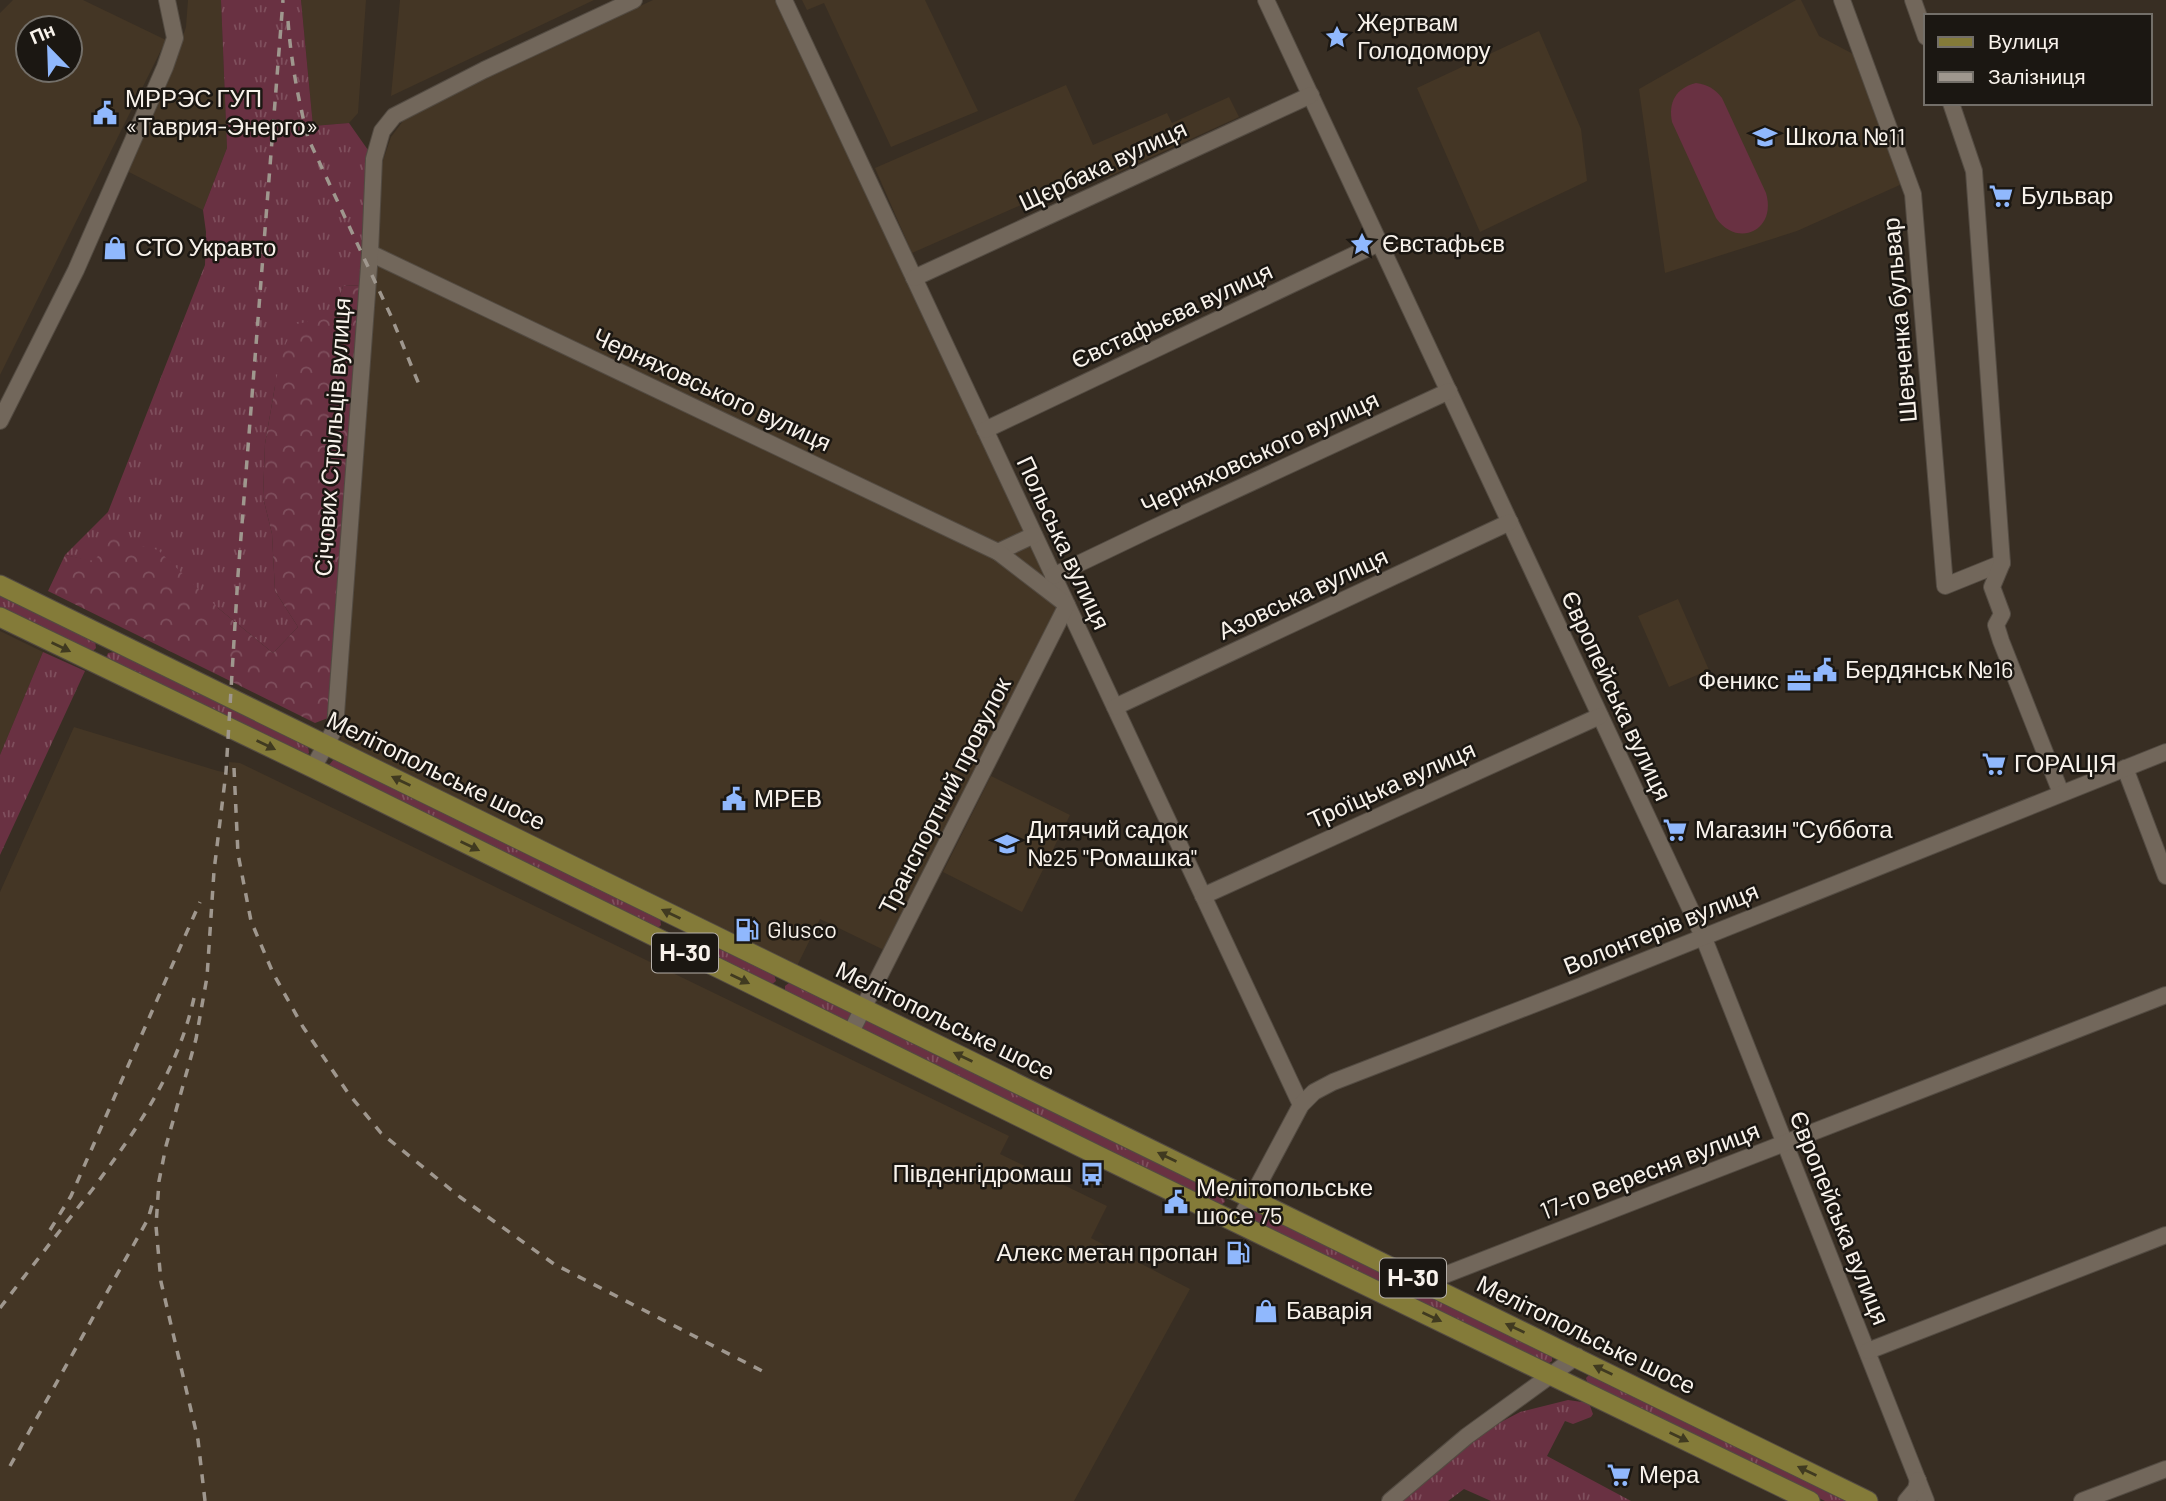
<svg xmlns="http://www.w3.org/2000/svg" width="2166" height="1501" font-family="Barlow,sans-serif">
<style>
.built{fill:#443625;fill-rule:evenodd}
.grass{fill:url(#grass-tufts)}
.forest{fill:url(#forest-crowns)}
.pitch{fill:#693142}
.lines{fill:none;stroke-linecap:round;stroke-linejoin:round}
.minor-casing{stroke:#534b42;stroke-width:18}
.major-casing{stroke:#534b42;stroke-width:21}
.minor{stroke:#72675b;stroke-width:16}
.major{stroke:#847b39;stroke-width:19}
.rail{stroke:#9f978e;stroke-width:3.5;stroke-dasharray:9 9;stroke-linecap:butt}
.oneway{fill:#403a20}
.labels{text-anchor:middle;stroke-width:5;stroke-linejoin:round;paint-order:stroke}
.shield{fill:#1b1712;stroke:#b6b0aa;stroke-width:2}
.shield-label{font-size:23px;font-weight:bold;fill:#f8f2eb}
.poi-label{font-size:24px;fill:#f8f2eb;stroke:#1b1712;text-anchor:start}
.street-label{font-size:24px;fill:#f8f2eb;stroke:#1b1712}
</style>
<defs>
<pattern id="grass-tufts" width="24" height="20" patternUnits="userSpaceOnUse" patternTransform="scale(1.75)"><rect width="24" height="20" fill="#693142"/><path d="M3 7l-1-3M5 7V3M7 7l1-3M15 17l-1-3M17 17v-4M19 17l1-3" fill="none" stroke="#7f4f5d"/></pattern>
<pattern id="forest-crowns" width="20" height="18" patternUnits="userSpaceOnUse" patternTransform="scale(1.75)"><rect width="20" height="18" fill="#693142"/><path d="M2 6a3 3 0 1 1 6 0M12 15a3 3 0 1 1 6 0" fill="none" stroke="#7f4f5d"/></pattern>
</defs>
<rect width="100%" height="100%" fill="#382e23"/>
<g class="built">
<path d="M13,0H83L166,40L0,375V13ZM28,28H70V70H28Z"/>
<polygon points="188,0 221,0 227,148 203,210 127,171 171,73 186,27"/>
<polygon points="301,0 366,0 358,113 349,123 313,126"/>
<polygon points="400,0 594,0 391,96"/>
<polygon points="653,0 776,0 1062,606 886,951 820,919 797,966 341,741 381,166 391,137 403,121 489,76"/>
<polygon points="802,0 925,0 978,111 891,147 824,3 807,10"/>
<polygon points="1796,0 1801,0 1819,36 1855,55 1902,184 1797,231 1665,273 1639,89"/>
<polygon points="1539,31 1581,129 1587,181 1480,232 1417,88"/>
<polygon points="1066,85 1093,145 1167,113 1172,123 1229,97 1239,117 1108,177 1089,175 912,253 875,168"/>
<polygon points="1678,599 1709,670 1669,687 1638,616"/>
<polygon points="0,631 43,652 0,755"/>
<polygon points="74,727 218,771 229,773 229,762 240,763 1009,1136 1000,1154 1107,1206 1091,1238 1190,1289 1074,1501 0,1501 0,892"/>
<polygon points="991,776 1070,815 1022,912 943,872"/>
</g>
<g class="grass">
<polygon points="221,0 301,0 313,126 349,123 368,150 363,285 343,286 334,317 275,386 265,444 263,497 272,534 275,591 298,627 273,653 218,608 94,562 65,555 108,512 205,265 206,232 203,210 227,148"/>
<polygon points="0,595 95,641 96,648 92,652 0,608"/>
<polygon points="43,652 85,671 0,855 0,755"/>
<polygon points="114,652 228,705 308,746 309,753 307,755 106,658 108,653"/>
<polygon points="334,759 660,918 661,925 657,929 329,765"/>
<polygon points="690,935 774,974 776,981 771,985 687,943 686,938"/>
<polygon points="789,983 850,1012 850,1017 846,1021 785,991 785,986"/>
<polygon points="867,1020 1223,1194 1225,1202 1221,1205 862,1030 860,1023"/>
<polygon points="1255,1211 1552,1356 1552,1361 1548,1364 1253,1221 1251,1214"/>
<polygon points="1590,1374 1853,1501 1825,1501 1588,1385 1586,1378"/>
<polygon points="1568,1400 1589,1403 1593,1414 1591,1417 1573,1424 1565,1421 1547,1456 1631,1501 1491,1501 1464,1489 1448,1501 1401,1501 1486,1430 1520,1412"/>
</g>
<polygon class="forest" points="363,285 328,718 315,723 48,591 65,555 94,561 112,538 158,550 218,608 273,653 298,627 275,591 272,534 263,497 265,444 275,386 282,351 296,324 334,317 343,286"/>
<path class="pitch" d="M1696,83C1708,85 1714,88 1722,98L1766,193C1777,230 1738,249 1716,218L1672,122C1668,102 1676,88 1696,83Z"/>
<g class="lines">
<g class="minor-casing">
<g id="minor">
<polyline points="784,0 1301,1105"/>
<polyline points="1266,0 1703,936 1926,1501"/>
<polyline points="1842,0 1913,194 1945,586 2002,563"/>
<polyline points="1913,0 1926,37"/>
<polyline points="1951,103 1974,171 2002,563 1992,587 2002,614 1996,625 2001,641 2061,793"/>
<polyline points="370,253 998,552 1034,535"/>
<polyline points="914,278 1311,95"/>
<polyline points="0,421 76,270 165,67 175,38 167,0"/>
<polyline points="985,430 1379,243"/>
<polyline points="1053,576 1149,530 1449,391"/>
<polyline points="1115,707 1510,522"/>
<polyline points="313,768 335,728 370,253 374,159 382,131 394,116 484,70 634,0"/>
<polyline points="2125,768 2166,876"/>
<polyline points="1203,896 1600,716"/>
<polyline points="850,1034 1067,605 998,552"/>
<polyline points="1238,1223 1301,1105 1314,1092 1333,1082 1581,986 2166,752"/>
<polyline points="1424,1283 2166,995"/>
<polyline points="1868,1351 2166,1235"/>
<polyline points="1390,1501 1467,1436 1577,1356"/>
<polyline points="1906,1501 1916,1489 1918,1480"/>
<polyline points="2082,1501 2166,1469"/>
</g>
</g>
<g class="major-casing">
<g id="major">
<polyline points="0,585 1868,1501"/>
<polyline points="0,617 313,768 1103,1158 1810,1501"/>
</g>
</g>
<use href="#minor" class="minor"/>
<use href="#major" class="major"/>
<g class="rail">
<path d="M288,21C291,61 298,99 308,138L391,316L420,387"/>
<polyline points="234,768 238,854 251,921 273,973 303,1027 348,1093 381,1133 460,1197 554,1264 768,1374"/>
<polyline points="50,1230 71,1196 200,902"/>
<path d="M0,1308C30,1269 61,1229 92,1190C137,1129 177,1073 194,998"/>
<polyline points="10,1466 148,1219 152,1205"/>
<polyline points="205,1501 198,1440 161,1282 156,1226 159,1181 166,1146 196,1039 207,977 214,871 226,772 238,575 283,0"/>
</g>
</g>
<defs><path id="oneway-solid" d="M-6-.8H1V-3.2L6.5 0L1 3.2V.8H-6Z" transform="scale(1.75)"/></defs>
<g class="oneway">
<use href="#oneway-solid" transform="translate(61 647) rotate(26)"/>
<use href="#oneway-solid" transform="translate(266 745) rotate(26)"/>
<use href="#oneway-solid" transform="translate(401 781) rotate(-154)"/>
<use href="#oneway-solid" transform="translate(470 846) rotate(26)"/>
<use href="#oneway-solid" transform="translate(671 914) rotate(-154)"/>
<use href="#oneway-solid" transform="translate(740 979) rotate(26)"/>
<use href="#oneway-solid" transform="translate(963 1057) rotate(-154)"/>
<use href="#oneway-solid" transform="translate(1167 1157) rotate(-154)"/>
<use href="#oneway-solid" transform="translate(1432 1317) rotate(25)"/>
<use href="#oneway-solid" transform="translate(1515 1328) rotate(-155)"/>
<use href="#oneway-solid" transform="translate(1603 1370) rotate(-154)"/>
<use href="#oneway-solid" transform="translate(1679 1437) rotate(26)"/>
<use href="#oneway-solid" transform="translate(1807 1471) rotate(-154)"/>
</g>
<defs>
<g id="sight-bare" transform="scale(1.89)"><path d="M0-6L1.8-2.2L6-1.7L2.9 1.2L3.7 5.4L0 3.3L-3.7 5.4L-2.9 1.2L-6-1.7L-1.8-2.2Z" fill="#90b8fd" stroke="#1b1712" stroke-width="2.5" paint-order="stroke"/></g>
<g id="civic-bare" transform="scale(1.89)"><path d="M-.6-6.5H3V-4.5H.6V-3L4-1V1h2V6H-6V1h2V-1L-.6-3ZM-1.2 2.5V6h2.4V2.5Z" fill="#90b8fd" stroke="#1b1712" stroke-width="2.5" paint-order="stroke"/></g>
<g id="school-bare" transform="scale(1.89)"><path d="M0-5L7-2L0 1L-7-2ZM-4 1L0 2.5L4 1V4Q0 6-4 4Z" fill="#90b8fd" stroke="#1b1712" stroke-width="2.5" paint-order="stroke"/></g>
<g id="supermarket-bare" transform="scale(1.89)"><path d="M-6-5.5h2.5l.6 2H6L4.5 2H-2.5L-4.4-4H-6ZM-1.5 3.2a1.3 1.3 0 1 0 .1 0ZM3 3.2a1.3 1.3 0 1 0 .1 0Z" fill="#90b8fd" stroke="#1b1712" stroke-width="2.5" paint-order="stroke"/></g>
<g id="shop-bare" transform="scale(1.89)"><path d="M-5-2.5h2.3a2.7 3.5 0 0 1 5.4 0H5L5.5 6h-11ZM-1.5-2.5h3a1.5 2.3 0 0 0-3 0Z" fill="#90b8fd" stroke="#1b1712" stroke-width="2.5" paint-order="stroke"/></g>
<g id="office-bare" transform="scale(1.89)"><path d="M-6-3h4V-5.5h4V-3h4V5H-6ZM-1-4.5V-3h2v-1.5ZM-6 0V1H6V0Z" fill="#90b8fd" stroke="#1b1712" stroke-width="2.5" paint-order="stroke"/></g>
<g id="fuel-bare" transform="scale(1.89)"><path d="M-5.5-6h7V0h2V4h1.3V-2.5L3-4.5l.8-.8L6-3V5H2.5V1h-1V6h-7ZM-4.2-4.7v3.2H.2V-4.7Z" fill="#90b8fd" stroke="#1b1712" stroke-width="2.5" paint-order="stroke"/></g>
<g id="bus-bare" transform="scale(1.89)"><path d="M-5-6H5V4H4V6H2V4H-2V6H-4V4H-5ZM-3.5-4V0h7V-4ZM-3.5 1.2v1.5H-2V1.2ZM2 1.2v1.5H3.5V1.2Z" fill="#90b8fd" stroke="#1b1712" stroke-width="2.5" paint-order="stroke"/></g>
</defs>
<g fill-rule="evenodd">
<use href="#sight-bare" x="1337" y="37"/>
<use href="#civic-bare" x="105" y="113"/>
<use href="#school-bare" x="1765" y="137"/>
<use href="#supermarket-bare" x="2001" y="196"/>
<use href="#sight-bare" x="1362" y="244"/>
<use href="#shop-bare" x="115" y="248"/>
<use href="#civic-bare" x="1825" y="670"/>
<use href="#office-bare" x="1799" y="681"/>
<use href="#supermarket-bare" x="1994" y="764"/>
<use href="#civic-bare" x="734" y="799"/>
<use href="#supermarket-bare" x="1675" y="830"/>
<use href="#school-bare" x="1007" y="844"/>
<use href="#fuel-bare" x="747" y="930"/>
<use href="#bus-bare" x="1092" y="1174"/>
<use href="#civic-bare" x="1176" y="1202"/>
<use href="#fuel-bare" x="1238" y="1253"/>
<use href="#shop-bare" x="1266" y="1311"/>
<use href="#supermarket-bare" x="1619" y="1475"/>
</g>
<g class="labels">
<g class="shield">
<rect x="652" y="933.5" width="66" height="39" rx="5"/>
<rect x="1380" y="1258.5" width="66" height="39" rx="5"/>
</g>
<g class="shield-label">
<text x="685" y="961">Н-30</text>
<text x="1413" y="1286">Н-30</text>
</g>
<g class="poi-label">
<text x="1357" y="31">Жертвам<tspan x="1357" dy="28">Голодомору</tspan></text>
<text x="125" y="107">МРРЭС ГУП<tspan x="125" dy="28">«Таврия-Энерго»</tspan></text>
<text x="1785" y="145">Школа №11</text>
<text x="2021" y="204">Бульвар</text>
<text x="1382" y="252">Євстафьєв</text>
<text x="135" y="256">СТО Укравто</text>
<text x="1845" y="678">Бердянськ №16</text>
<text x="1779" y="689" text-anchor="end">Феникс</text>
<text x="2014" y="772">ГОРАЦІЯ</text>
<text x="754" y="807">МРЕВ</text>
<text x="1027" y="838">Дитячий садок<tspan x="1027" dy="28">№25 "Ромашка"</tspan></text>
<text x="1695" y="838">Магазин "Суббота</text>
<text x="767" y="938">Glusco</text>
<text x="1072" y="1182" text-anchor="end">Південгідромаш</text>
<text x="1196" y="1196">Мелітопольське<tspan x="1196" dy="28">шосе 75</tspan></text>
<text x="1218" y="1261" text-anchor="end">Алекс метан пропан</text>
<text x="1286" y="1319">Баварія</text>
<text x="1639" y="1483">Мера</text>
</g>
<g class="street-label">
<text transform="translate(1103 166) rotate(-25)" y="8">Щєрбака вулиця</text>
<text transform="translate(1172 316) rotate(-25)" y="8">Євстафьєва вулиця</text>
<text transform="translate(1900 320) rotate(-95)" y="8">Шевченка бульвар</text>
<text transform="translate(712 390) rotate(25)" y="8">Черняховського вулиця</text>
<text transform="translate(333 437) rotate(-86)" y="8">Січових Стрільців вулиця</text>
<text transform="translate(1260 453) rotate(-25)" y="8">Черняховського вулиця</text>
<text transform="translate(1063 543) rotate(65)" y="8">Польська вулиця</text>
<text transform="translate(1303 594) rotate(-25)" y="8">Азовська вулиця</text>
<text transform="translate(1616 696) rotate(65)" y="8">Європейська вулиця</text>
<text transform="translate(436 771) rotate(26)" y="8">Мелітопольське шосе</text>
<text transform="translate(1392 785) rotate(-24)" y="8">Троїцька вулиця</text>
<text transform="translate(945 796) rotate(-63)" y="8">Транспортний провулок</text>
<text transform="translate(1661 929) rotate(-22)" y="8">Волонтерів вулиця</text>
<text transform="translate(945 1021) rotate(26)" y="8">Мелітопольське шосе</text>
<text transform="translate(1650 1171) rotate(-21)" y="8">17-го Вересня вулиця</text>
<text transform="translate(1839 1218) rotate(68)" y="8">Європейська вулиця</text>
<text transform="translate(1586 1335) rotate(26)" y="8">Мелітопольське шосе</text>
</g>
</g>
<rect x="1924" y="14" width="228" height="91" fill="#1b1712" stroke="#736f69" stroke-width="2"/>
<rect x="1938" y="37" width="35" height="10" fill="#847b39" stroke="#736f69" stroke-width="2"/>
<text x="1988" y="49" font-size="21" fill="#f8f2eb">Вулиця</text>
<rect x="1938" y="72" width="35" height="10" fill="#9f978e" stroke="#736f69" stroke-width="2"/>
<text x="1988" y="84" font-size="21" fill="#f8f2eb">Залізниця</text>
<g transform="translate(49 49) rotate(337)"><circle r="33" fill="#1b1712" stroke="#736f69" stroke-width="2"/>
<path d="M0-5L12 26L0 18L-12 26Z" fill="#90b8fd"/>
<text y="-10" font-size="19" font-weight="bold" text-anchor="middle" fill="#f8f2eb">Пн</text>
</g>
</svg>
